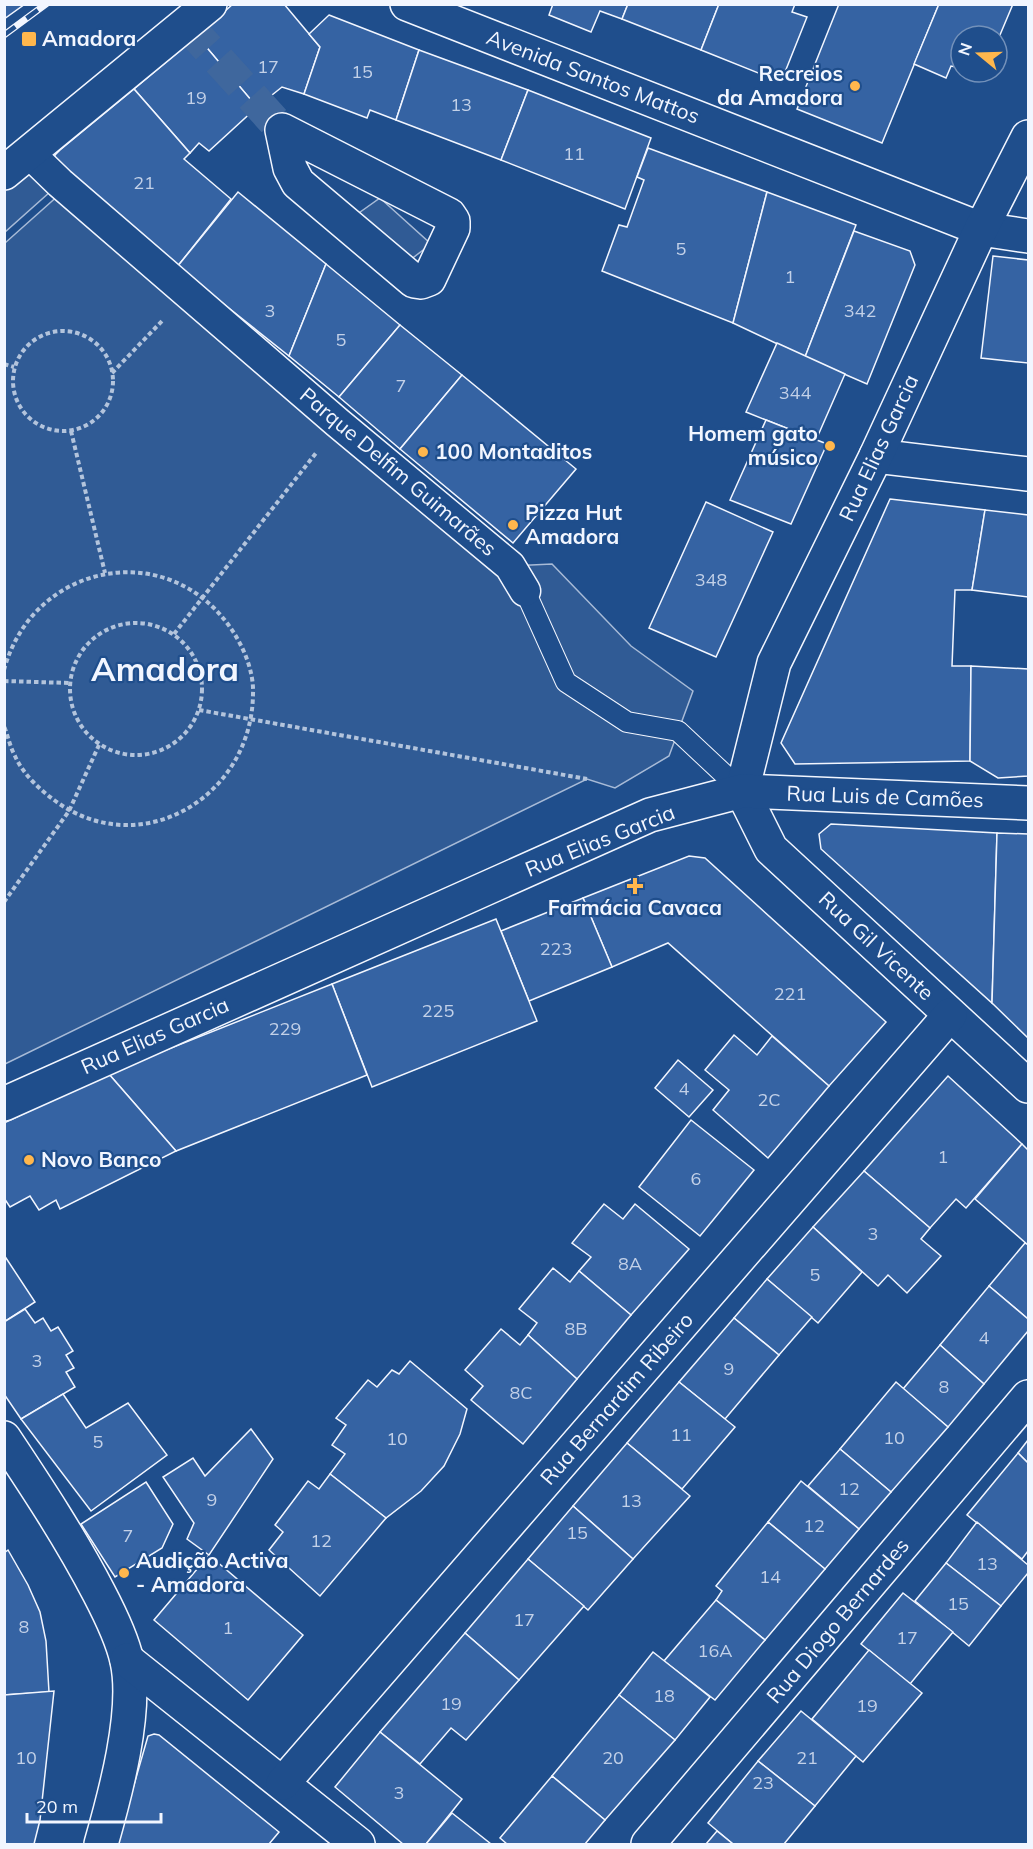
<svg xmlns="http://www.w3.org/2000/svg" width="1033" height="1849" font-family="Mulish,sans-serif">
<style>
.built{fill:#305b95;stroke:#a8bbd7;stroke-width:1.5}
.building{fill:#3563a3;stroke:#f2f6ff;stroke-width:1.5}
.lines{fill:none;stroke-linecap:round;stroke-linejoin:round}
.minor-tunnel{stroke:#3f679d;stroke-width:33;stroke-dasharray:33 16;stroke-linecap:butt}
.service-casing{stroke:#f2f6ff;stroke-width:22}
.pedestrian-casing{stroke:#f2f6ff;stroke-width:33}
.minor-casing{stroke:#f2f6ff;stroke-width:36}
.tertiary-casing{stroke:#f2f6ff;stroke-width:36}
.path{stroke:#b3c4dc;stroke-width:4;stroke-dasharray:4.5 3;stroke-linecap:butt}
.service{stroke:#1f4e8c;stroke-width:20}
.pedestrian{stroke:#1f4e8c;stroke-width:30}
.minor{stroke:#1f4e8c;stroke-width:33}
.tertiary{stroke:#1f4e8c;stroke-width:33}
.rail-casing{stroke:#f2f6ff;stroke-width:7}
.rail{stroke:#1f4e8c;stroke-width:4.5;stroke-dasharray:14;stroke-linecap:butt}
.poi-dot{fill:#ffb74d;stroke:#1f4e8c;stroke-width:2}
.labels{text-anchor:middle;stroke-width:4.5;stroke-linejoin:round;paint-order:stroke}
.number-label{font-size:18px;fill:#c3d1e8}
.poi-label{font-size:21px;font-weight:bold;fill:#f2f6ff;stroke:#1f4e8c;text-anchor:start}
.street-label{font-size:21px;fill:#f2f6ff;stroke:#1f4e8c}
.town-label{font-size:33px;font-weight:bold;fill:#f2f6ff;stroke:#1f4e8c}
</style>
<rect width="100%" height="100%" fill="#1f4e8c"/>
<g class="built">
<polygon points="29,153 60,183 5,232 5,173"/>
<polygon points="60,194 510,566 552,564 631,646 693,691 669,756 615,788 587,779 5,1064 5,243"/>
<polygon points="380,198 431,244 410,260 356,215"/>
</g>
<g class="building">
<polygon points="4,4 25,4 4,19"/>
<polygon points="233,4 284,4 320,47 304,94 282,87 257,107 197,36"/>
<polygon points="553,4 628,4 622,19 600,11 591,32 549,15"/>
<polygon points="628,4 719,4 701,50 622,19"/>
<polygon points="719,4 795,4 792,12 807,17 781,82 701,50"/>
<polygon points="839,4 939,4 882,143 797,109"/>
<polygon points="939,4 1013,4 997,42 997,36 961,36 961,68 951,66 946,78 914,64"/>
<polygon points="329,15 419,50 396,120 370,110 367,118 304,94 320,47 309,34"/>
<polygon points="197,36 257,107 209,151 199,143 190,153 134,89"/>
<polygon points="419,50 528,90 501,160 396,120"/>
<polygon points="134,89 190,153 184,159 231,199 177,267 54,163 55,155 60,150"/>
<polygon points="528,90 651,138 625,209 501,160"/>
<polygon points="648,148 767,192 733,323 602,271 619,225 627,227 644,180 637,177"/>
<polygon points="238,192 326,264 289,356 177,267"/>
<polygon points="767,192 856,225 805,357 733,323"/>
<polygon points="854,231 910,251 915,265 867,384 805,357"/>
<polygon points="993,256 1028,260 1028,363 981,358"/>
<polygon points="326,264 400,325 339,397 289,356"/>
<polygon points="400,325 462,375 400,449 339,397"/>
<polygon points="777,343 845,374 816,440 746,412"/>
<polygon points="462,375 576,469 513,543 400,449"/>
<polygon points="766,420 827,444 791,524 730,500"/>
<polygon points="890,499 985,510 972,590 955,590 952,666 971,666 970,761 795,764 781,743"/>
<polygon points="706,502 773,532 716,657 649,628"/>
<polygon points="985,510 1028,515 1028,597 972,590"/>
<polygon points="971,666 1028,669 1028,776 998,778 970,761"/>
<polygon points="831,824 997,833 992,1003 821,849 819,834"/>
<polygon points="997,833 1028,834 1028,1038 992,1003"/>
<polygon points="689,856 705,858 886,1022 829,1086 668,943 612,967 583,898"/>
<polygon points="583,898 612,967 529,1001 501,931"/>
<polygon points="496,919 537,1021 372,1087 332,984"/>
<polygon points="332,984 367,1075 176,1151 108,1073"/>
<polygon points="734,1035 757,1055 772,1036 829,1086 768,1158 713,1110 729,1090 705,1070"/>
<polygon points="678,1060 713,1090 689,1117 655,1088"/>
<polygon points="108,1073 176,1151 60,1209 56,1200 39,1210 30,1196 10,1207 4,1198 4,1123"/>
<polygon points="948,1076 1022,1144 966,1208 956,1199 930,1228 864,1171"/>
<polygon points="691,1120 754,1170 700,1236 639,1187"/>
<polygon points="1022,1144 1028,1150 1028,1245 975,1199"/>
<polygon points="864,1171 930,1228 921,1239 941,1256 907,1293 888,1275 878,1286 813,1227"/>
<polygon points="604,1204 623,1219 635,1204 689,1249 631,1315 579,1271 591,1257 572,1243"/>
<polygon points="813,1227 862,1272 818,1323 767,1279"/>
<polygon points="1025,1243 1028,1245 1028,1319 989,1286"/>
<polygon points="4,1255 35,1302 4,1322"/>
<polygon points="553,1268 570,1282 579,1271 631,1315 577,1379 528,1335 537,1323 519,1309"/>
<polygon points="767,1279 812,1317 779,1355 734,1318"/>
<polygon points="989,1286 1028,1319 1028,1331 984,1384 940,1345"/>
<polygon points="25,1309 35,1323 43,1318 51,1331 58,1327 73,1351 66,1355 74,1368 66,1372 75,1387 21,1419 4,1394 4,1322"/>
<polygon points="734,1318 779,1355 725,1419 679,1382"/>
<polygon points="501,1329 520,1345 528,1335 577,1379 523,1444 471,1400 483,1386 465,1370"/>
<polygon points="940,1345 984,1384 948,1427 903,1389"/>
<polygon points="410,1361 467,1409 460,1434 444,1466 421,1491 386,1518 330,1474 345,1454 332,1445 346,1425 336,1418 368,1380 377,1387 392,1370 399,1374"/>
<polygon points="679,1382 735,1427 682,1489 627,1443"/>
<polygon points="896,1382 948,1427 891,1492 840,1449"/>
<polygon points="63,1394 86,1428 128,1403 167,1455 91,1511 21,1419"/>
<polygon points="251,1429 273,1459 209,1555 187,1539 194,1523 163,1477 193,1458 205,1476"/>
<polygon points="1028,1440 1028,1463 1018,1453"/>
<polygon points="627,1443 690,1496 633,1559 573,1506"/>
<polygon points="840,1449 891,1492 859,1529 808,1486"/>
<polygon points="1018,1453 1028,1463 1028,1551 1022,1559 967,1515"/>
<polygon points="330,1474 386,1518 320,1596 269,1550 283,1532 275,1525 308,1481 319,1489"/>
<polygon points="801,1481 859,1529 825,1569 768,1522"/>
<polygon points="146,1482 173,1524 162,1548 115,1577 81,1524"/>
<polygon points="573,1506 633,1559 588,1610 528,1559"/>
<polygon points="768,1522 825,1569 765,1640 716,1600 722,1591 716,1586"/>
<polygon points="977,1522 1028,1565 1028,1573 1001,1606 946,1563"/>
<polygon points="8,1550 28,1585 40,1612 46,1641 49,1692 4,1695 4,1553"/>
<polygon points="209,1555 303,1635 248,1700 154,1620"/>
<polygon points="528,1559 584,1606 519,1680 465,1633"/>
<polygon points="946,1563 1001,1606 969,1646 915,1601"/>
<polygon points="903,1593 953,1632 910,1684 861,1644"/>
<polygon points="716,1600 765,1640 715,1700 664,1661"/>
<polygon points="465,1633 519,1680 466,1740 451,1728 420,1764 380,1732"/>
<polygon points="869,1650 922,1693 863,1762 812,1719"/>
<polygon points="653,1652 710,1697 675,1740 619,1695"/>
<polygon points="54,1691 40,1820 34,1844 4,1844 4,1695"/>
<polygon points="619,1695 675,1740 605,1820 552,1776"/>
<polygon points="801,1711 856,1756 815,1806 758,1761"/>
<polygon points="380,1732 462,1799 426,1844 403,1844 335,1787"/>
<polygon points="154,1734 159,1735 279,1832 269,1844 117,1844 146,1743 148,1736"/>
<polygon points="758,1761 815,1806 784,1844 733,1844 708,1823"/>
<polygon points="552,1776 605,1820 585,1844 507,1844 500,1838"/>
<polygon points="452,1813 491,1844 426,1844"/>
<polygon points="717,1831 733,1844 706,1844"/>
</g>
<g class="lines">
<polyline class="minor-tunnel" points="186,24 282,130"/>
<g class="service-casing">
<polyline id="service" points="525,591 566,682 627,722 678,731 742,791"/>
</g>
<g class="pedestrian-casing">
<polyline id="pedestrian" points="29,153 60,183 338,423 510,566 525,591"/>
</g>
<g class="minor-casing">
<g id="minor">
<polyline points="407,4 981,229 1028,236"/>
<polygon points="282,130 449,215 453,221 453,228 429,279 421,282 414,281 298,183 290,168"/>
<polyline points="4,173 210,4"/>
<polyline points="876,456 1028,474"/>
<polyline points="742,791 771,849 1028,1086"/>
<path d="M4,1438C38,1489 71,1539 99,1593C110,1614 122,1638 127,1661C138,1711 115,1795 101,1844"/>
<polyline points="127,1660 358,1844"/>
<polyline points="283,1783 950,1015"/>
<polyline points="648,1844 1028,1397"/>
</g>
</g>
<g class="tertiary-casing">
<g id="tertiary">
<polyline points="742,791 774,663 876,456 981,229 1028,137"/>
<polyline points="4,1104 650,815 742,791 1028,803"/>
</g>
</g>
<g class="path">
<circle cx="63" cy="381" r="50"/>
<polyline points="4,364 14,367"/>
<polyline points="112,373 162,321"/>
<polyline points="71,431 105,573"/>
<circle cx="136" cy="689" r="66"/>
<polyline points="174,634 316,453"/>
<path d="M4,670C33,562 169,536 232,630C244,648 254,672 253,694C252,797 140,864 54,800C39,789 23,774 15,756C10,747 8,736 4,726"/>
<polyline points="4,681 69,683"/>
<polyline points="199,710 587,779"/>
<polyline points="4,902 69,811 99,745"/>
</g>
<use href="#service" class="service"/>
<use href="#pedestrian" class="pedestrian"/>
<use href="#minor" class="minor"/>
<use href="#tertiary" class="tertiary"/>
<g class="rail-casing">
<polyline id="rail" points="4,35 46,4"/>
</g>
<use href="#rail" class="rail"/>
</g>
<g class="poi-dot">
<rect x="21" y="31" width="16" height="16" rx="3"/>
<circle cx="855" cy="86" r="6"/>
<circle cx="830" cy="446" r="6"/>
<circle cx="423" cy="452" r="6"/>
<circle cx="513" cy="525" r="6"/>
<path d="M632 877h6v6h6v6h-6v6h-6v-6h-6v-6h6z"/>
<circle cx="29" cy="1160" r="6"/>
<circle cx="124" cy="1573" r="6"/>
</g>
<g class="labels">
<g class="number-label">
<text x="268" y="73">17</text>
<text x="362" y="78">15</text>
<text x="196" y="104">19</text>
<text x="461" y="111">13</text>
<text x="574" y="160">11</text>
<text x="144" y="189">21</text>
<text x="681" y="255">5</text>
<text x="790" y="283">1</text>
<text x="270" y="317">3</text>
<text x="860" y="317">342</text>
<text x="341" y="346">5</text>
<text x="401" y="392">7</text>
<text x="795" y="399">344</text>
<text x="711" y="586">348</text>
<text x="556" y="955">223</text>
<text x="790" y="1000">221</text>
<text x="438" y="1017">225</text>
<text x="285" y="1035">229</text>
<text x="684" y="1095">4</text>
<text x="769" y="1106">2C</text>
<text x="943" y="1163">1</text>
<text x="696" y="1185">6</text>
<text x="873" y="1240">3</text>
<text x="630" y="1270">8A</text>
<text x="815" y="1281">5</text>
<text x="576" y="1335">8B</text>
<text x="984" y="1344">4</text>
<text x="37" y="1367">3</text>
<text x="729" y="1375">9</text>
<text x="944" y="1393">8</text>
<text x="521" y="1399">8C</text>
<text x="681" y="1441">11</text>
<text x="894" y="1444">10</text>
<text x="397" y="1445">10</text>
<text x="98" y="1448">5</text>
<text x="849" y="1495">12</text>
<text x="212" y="1506">9</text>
<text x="631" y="1507">13</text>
<text x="814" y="1532">12</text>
<text x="577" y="1539">15</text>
<text x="128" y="1542">7</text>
<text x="321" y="1547">12</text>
<text x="987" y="1570">13</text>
<text x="770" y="1583">14</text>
<text x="958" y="1610">15</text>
<text x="524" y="1626">17</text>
<text x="24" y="1633">8</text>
<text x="228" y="1634">1</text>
<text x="907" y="1644">17</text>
<text x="715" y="1657">16A</text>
<text x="664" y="1702">18</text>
<text x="451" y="1710">19</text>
<text x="867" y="1712">19</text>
<text x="26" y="1764">10</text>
<text x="613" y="1764">20</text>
<text x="807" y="1764">21</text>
<text x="763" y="1789">23</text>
<text x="399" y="1799">3</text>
</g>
<g class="poi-label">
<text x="42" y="46">Amadora</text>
<text x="843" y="81" text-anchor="end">Recreios<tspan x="843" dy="24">da Amadora</tspan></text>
<text x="818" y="441" text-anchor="end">Homem gato<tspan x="818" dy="24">músico</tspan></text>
<text x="435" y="459">100 Montaditos</text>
<text x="525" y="520">Pizza Hut<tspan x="525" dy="24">Amadora</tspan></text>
<text x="635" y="915" text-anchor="middle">Farmácia Cavaca</text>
<text x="41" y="1167">Novo Banco</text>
<text x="136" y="1568">Audição Activa<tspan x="136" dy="24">- Amadora</tspan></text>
</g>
<g class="street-label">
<text transform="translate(593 77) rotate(21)" y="7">Avenida Santos Mattos</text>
<text transform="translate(879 448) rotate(-65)" y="7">Rua Elias Garcia</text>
<text transform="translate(398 472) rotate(40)" y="7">Parque Delfim Guimarães</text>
<text transform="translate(885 797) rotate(2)" y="7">Rua Luis de Camões</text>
<text transform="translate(600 841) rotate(-22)" y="7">Rua Elias Garcia</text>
<text transform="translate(876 946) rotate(43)" y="7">Rua Gil Vicente</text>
<text transform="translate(155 1036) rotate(-24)" y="7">Rua Elias Garcia</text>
<text transform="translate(617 1399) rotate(-49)" y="7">Rua Bernardim Ribeiro</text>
<text transform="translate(838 1621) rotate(-50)" y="7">Rua Diogo Bernardes</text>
</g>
<g class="town-label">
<text x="165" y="681">Amadora</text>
</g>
</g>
<rect width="1033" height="1849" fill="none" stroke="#f2f6ff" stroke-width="12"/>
<g transform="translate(979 54) rotate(289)"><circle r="28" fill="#1f4e8c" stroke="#7391ba" stroke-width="1.5"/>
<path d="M0-4.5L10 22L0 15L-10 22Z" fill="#ffb74d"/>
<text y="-9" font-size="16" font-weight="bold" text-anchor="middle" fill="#f2f6ff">N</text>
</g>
<path d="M27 1813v9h134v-9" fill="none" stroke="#f2f6ff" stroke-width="3"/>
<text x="36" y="1813" font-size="18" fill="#f2f6ff" stroke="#1f4e8c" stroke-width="4.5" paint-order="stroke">20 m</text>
</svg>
